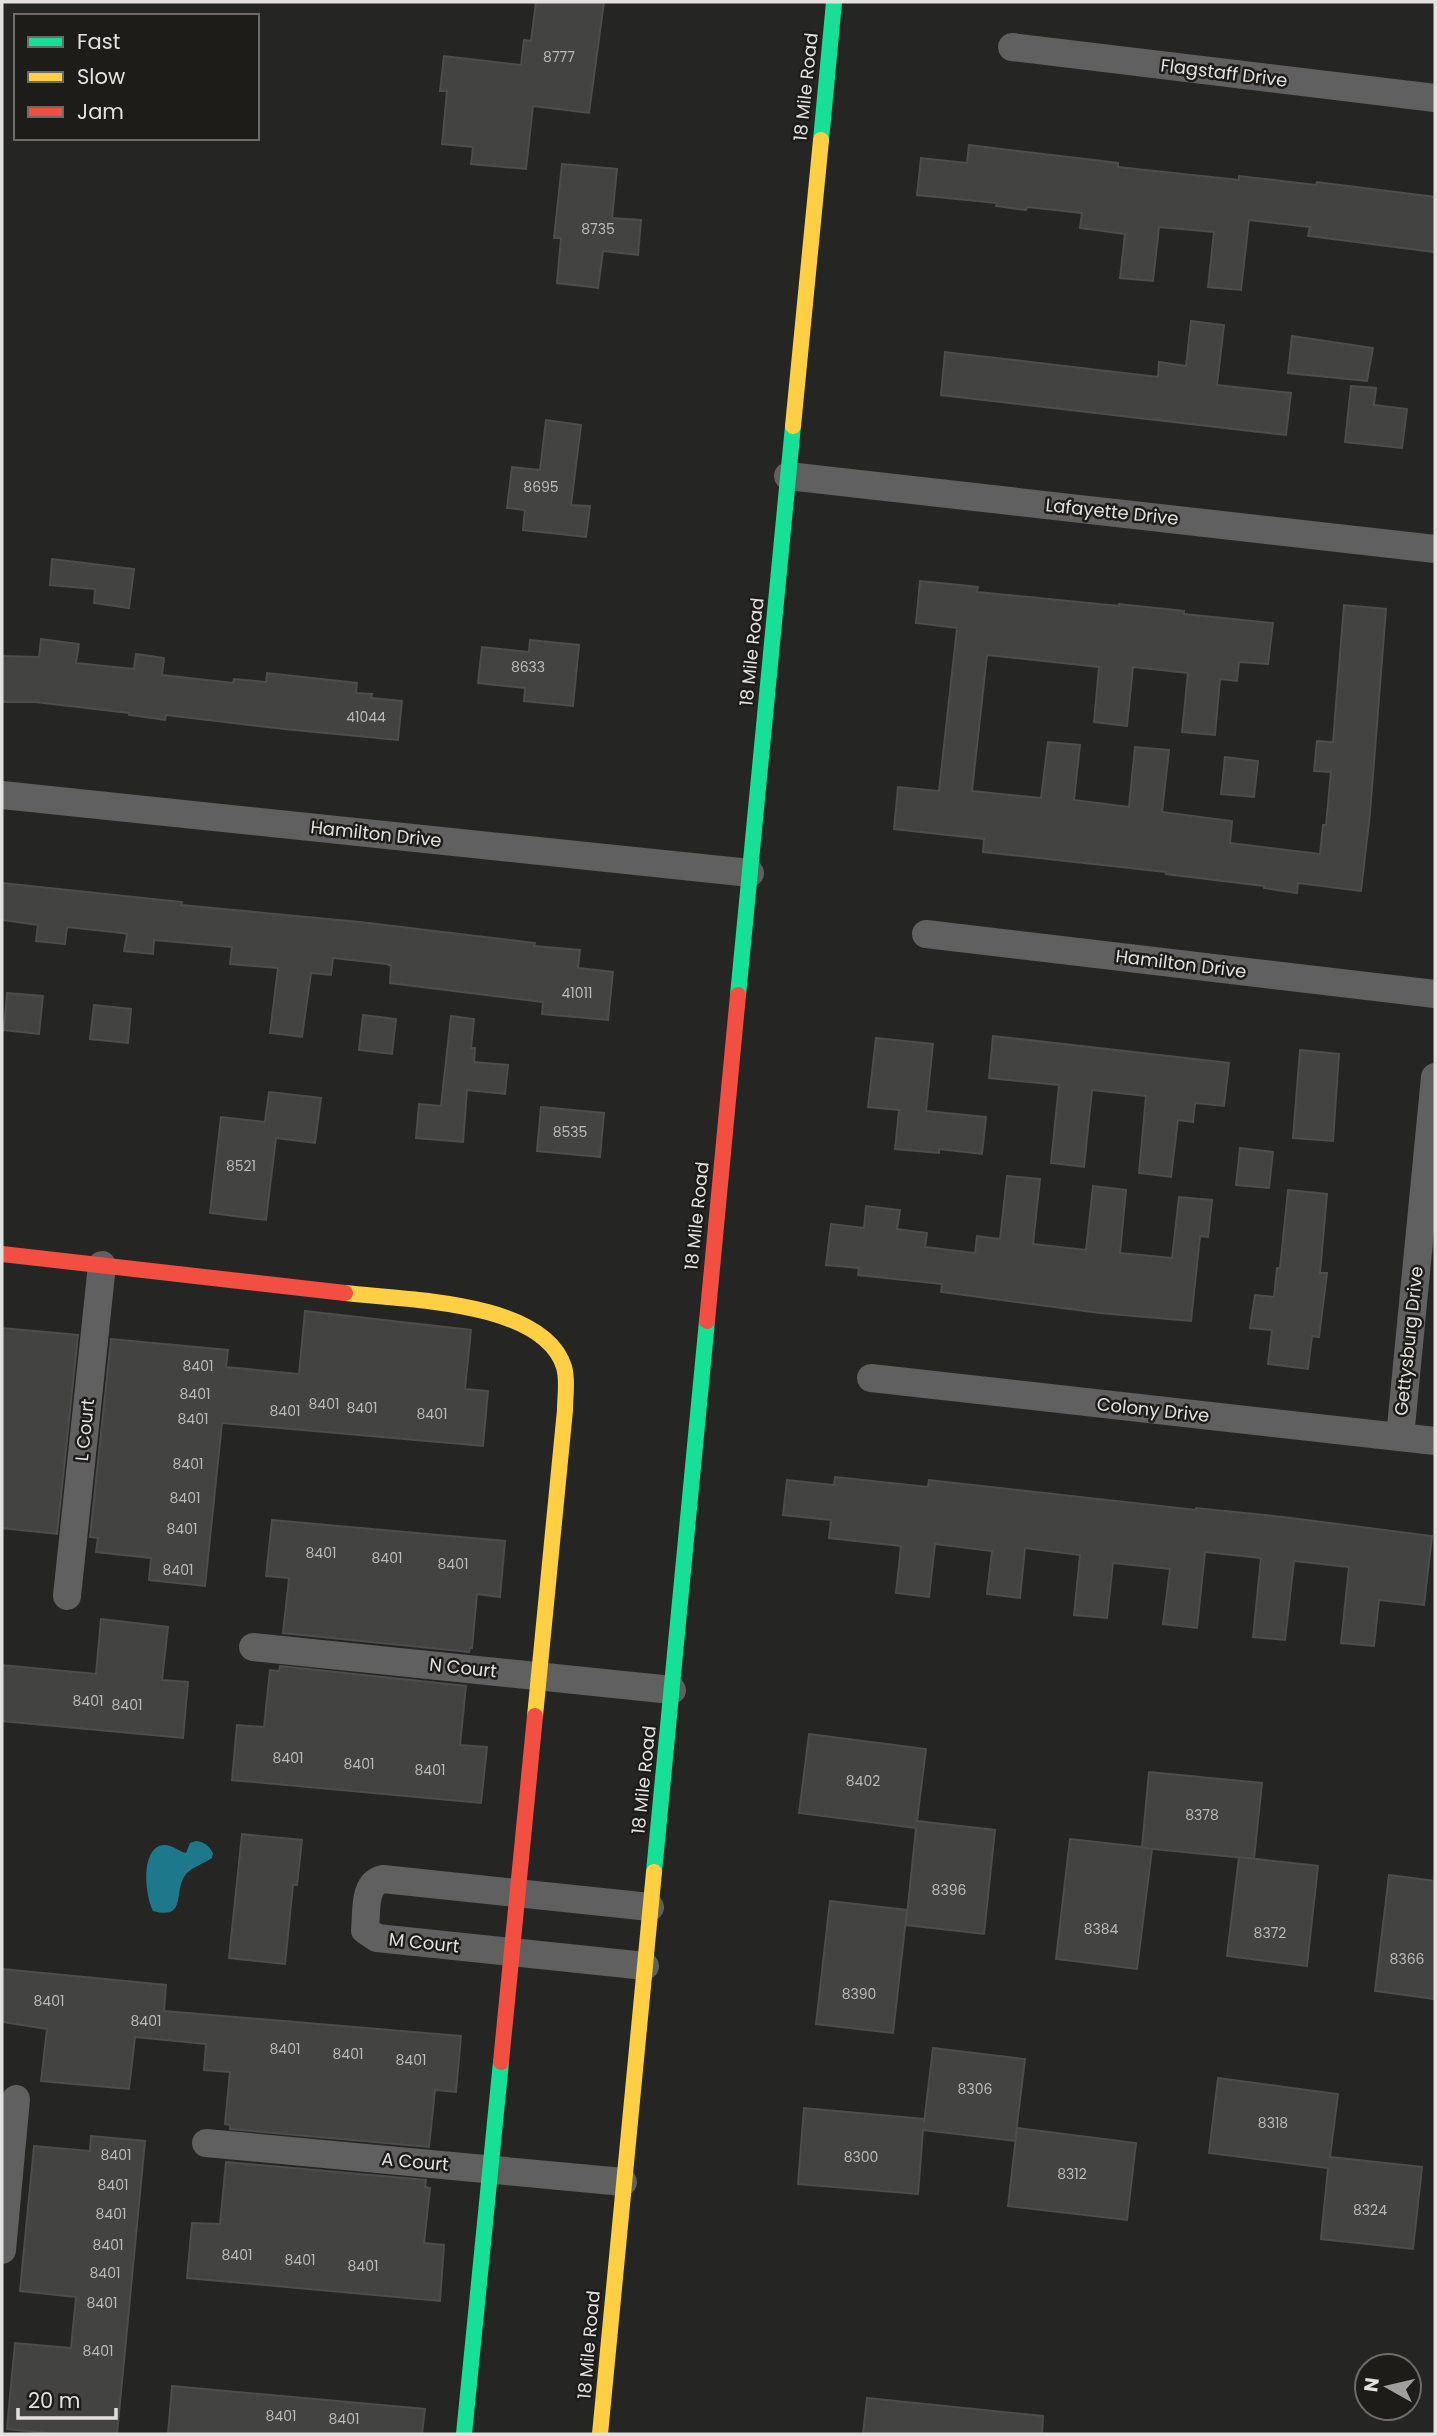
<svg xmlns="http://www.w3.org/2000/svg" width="1437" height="2436" font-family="Poppins,sans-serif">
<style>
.water{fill:#1e788c}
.building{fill:#434342;stroke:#4e4d4e;stroke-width:2}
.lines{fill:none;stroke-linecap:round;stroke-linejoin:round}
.street{stroke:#606060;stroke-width:28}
.fast{stroke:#16e098;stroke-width:16}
.slow{stroke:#ffcf43;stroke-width:16}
.jam{stroke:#f24e42;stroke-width:16}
.labels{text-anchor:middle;stroke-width:5;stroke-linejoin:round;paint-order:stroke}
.number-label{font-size:14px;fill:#babab8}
.street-label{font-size:18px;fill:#e2e1df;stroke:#1d1c19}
</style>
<rect width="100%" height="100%" fill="#252524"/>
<path class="water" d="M196,1841C205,1842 209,1846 213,1853L212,1858C203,1864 189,1868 184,1877C174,1894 186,1920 153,1911C146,1897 140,1855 159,1846C170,1842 177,1851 186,1853L190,1843Z"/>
<g class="building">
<polygon points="536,2 604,2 589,113 533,106 526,169 471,164 473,147 442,144 447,91 440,91 444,56 521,65 524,40 531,41"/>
<polygon points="969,145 1118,163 1118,167 1239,180 1239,176 1316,185 1317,182 1435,197 1435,252 1308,236 1310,227 1249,220 1241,290 1208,287 1214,232 1159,227 1153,281 1120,278 1125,234 1080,228 1082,213 1027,207 1026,210 996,206 997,203 917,195 921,158 967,163"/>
<polygon points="562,164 617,169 612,218 641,220 638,255 603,251 598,288 557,283 561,238 554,238"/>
<polygon points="1191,321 1224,325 1217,385 1291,393 1286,435 941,395 945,352 1158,377 1159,362 1186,366"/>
<polygon points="1292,336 1373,348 1367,381 1288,373"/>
<polygon points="1351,386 1376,388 1374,405 1407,409 1402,448 1345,442"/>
<polygon points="546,420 581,425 571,505 590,506 586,537 523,530 525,510 507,508 512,467 540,470"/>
<polygon points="52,559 134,569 129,608 94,603 95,589 50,585"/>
<polygon points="920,581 978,587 977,592 1119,606 1119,604 1184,611 1184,614 1273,623 1268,664 1239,662 1237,681 1220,679 1215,735 1182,732 1188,673 1133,667 1127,726 1094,722 1099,667 987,655 972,791 1041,798 1048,742 1080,745 1074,800 1129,807 1135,747 1169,750 1162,812 1232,821 1230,843 1320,854 1323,825 1326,825 1331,772 1314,771 1317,741 1333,742 1344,605 1386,609 1370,813 1361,891 1298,883 1297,893 1264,888 1264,886 1166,874 1166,872 983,852 984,839 894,829 898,787 939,791 957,628 916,623"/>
<polygon points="41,639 79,644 76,663 134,669 136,654 164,658 162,675 233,683 234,679 266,682 267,673 357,683 356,693 372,694 371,698 402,701 398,740 284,729 166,715 165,720 129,715 129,713 35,702 2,702 2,656 39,657"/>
<polygon points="530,640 579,645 573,706 524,701 525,688 478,683 482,647 529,652"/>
<polygon points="1225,757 1258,761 1254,797 1221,794"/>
<polygon points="2,883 182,902 181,905 360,922 535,943 534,946 580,950 578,968 613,972 608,1020 542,1014 543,1002 390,983 391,966 387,964 333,958 331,975 311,973 302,1037 270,1033 278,968 230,964 232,947 154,940 153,954 124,951 127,934 122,933 67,927 65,944 36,941 38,925 2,920"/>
<polygon points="7,993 43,996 39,1034 4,1030"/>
<polygon points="94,1005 131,1009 128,1043 90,1039"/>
<polygon points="363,1015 396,1019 392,1054 359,1050"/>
<polygon points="451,1016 474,1019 471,1048 475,1048 474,1062 508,1065 505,1094 467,1090 463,1142 416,1138 419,1104 441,1106"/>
<polygon points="993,1036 1229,1063 1224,1106 1195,1103 1193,1122 1178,1120 1171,1177 1139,1173 1146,1096 1092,1090 1084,1167 1051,1163 1059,1085 989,1078"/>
<polygon points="876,1038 933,1044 926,1111 986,1117 982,1154 939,1149 939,1153 895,1149 899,1110 868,1107"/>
<polygon points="1300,1050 1339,1054 1333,1141 1293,1138"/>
<polygon points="269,1092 321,1098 315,1143 276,1138 266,1220 210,1213 221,1117 265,1122"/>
<polygon points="541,1107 604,1113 600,1157 537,1151"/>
<polygon points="1240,1148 1273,1152 1269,1188 1236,1185"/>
<polygon points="1007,1176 1040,1179 1033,1244 1086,1250 1093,1186 1126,1190 1120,1253 1172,1258 1179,1197 1212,1200 1208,1237 1200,1236 1191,1321 1100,1313 941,1292 942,1284 858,1275 859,1268 826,1265 831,1224 864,1228 866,1206 900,1210 897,1229 927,1233 925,1247 975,1253 977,1236 1000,1239"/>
<polygon points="1288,1190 1327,1194 1320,1273 1327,1273 1319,1337 1312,1336 1308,1369 1268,1364 1272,1330 1250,1328 1255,1295 1274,1297 1277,1268 1280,1268"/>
<polygon points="305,1311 471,1330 465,1389 488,1391 483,1446 222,1423 205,1586 149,1580 151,1558 96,1552 98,1538 90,1537 111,1339 228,1350 226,1367 299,1374"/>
<polygon points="2,1328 78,1335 57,1534 2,1528"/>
<polygon points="835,1477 928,1487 929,1480 1196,1510 1196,1508 1283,1517 1432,1536 1424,1605 1379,1600 1374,1646 1341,1643 1349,1567 1294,1561 1285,1640 1253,1637 1261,1558 1205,1552 1197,1628 1163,1624 1170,1569 1113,1563 1107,1618 1074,1615 1080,1555 1025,1548 1020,1598 987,1594 992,1551 935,1544 929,1597 896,1593 901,1546 829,1538 831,1520 783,1515 787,1480 834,1485"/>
<polygon points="272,1520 505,1541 500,1597 477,1594 472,1648 470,1648 469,1652 283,1633 289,1578 266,1576"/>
<polygon points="101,1619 168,1627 162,1680 188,1682 183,1738 2,1721 2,1665 96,1674"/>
<polygon points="280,1666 466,1686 460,1745 487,1747 481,1803 232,1780 237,1725 264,1727 270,1670 279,1671"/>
<polygon points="809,1734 926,1749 917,1821 995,1830 984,1934 906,1925 916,1828 799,1813"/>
<polygon points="1149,1772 1262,1783 1254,1859 1143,1848 1152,1849 1137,1969 1056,1959 1070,1839 1142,1847"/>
<polygon points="242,1834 302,1840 297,1885 293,1885 285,1964 229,1958"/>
<polygon points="1239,1857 1318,1866 1307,1966 1227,1956"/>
<polygon points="1389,1875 1435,1881 1435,1999 1375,1991"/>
<polygon points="830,1901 907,1910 893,2033 816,2024"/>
<polygon points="2,1969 166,1985 164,2011 461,2036 456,2092 435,2090 429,2147 230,2129 230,2125 225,2124 230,2072 204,2070 206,2044 135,2037 129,2089 41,2081 47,2029 2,2022"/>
<polygon points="933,2048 1025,2059 1015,2141 923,2130 918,2194 798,2184 804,2108 924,2119 924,2123"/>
<polygon points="1218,2078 1338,2094 1330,2157 1422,2167 1413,2249 1321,2239 1328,2168 1209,2153"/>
<polygon points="1017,2128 1136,2143 1127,2220 1008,2206"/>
<polygon points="91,2136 145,2141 117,2434 57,2434 7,2429 15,2343 71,2348 76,2297 20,2291 34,2146 90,2151"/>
<polygon points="226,2162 426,2180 425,2187 430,2188 424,2243 444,2245 440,2301 187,2278 192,2223 220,2224"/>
<polygon points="172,2386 425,2409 422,2434 168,2434"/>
<polygon points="867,2398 1043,2416 1042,2434 863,2434"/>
</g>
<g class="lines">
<g class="street">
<polyline points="1012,47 1435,98"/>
<polyline points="788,476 1435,549"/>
<polyline points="2,795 750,873"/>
<polyline points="926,934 1435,994"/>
<polyline points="871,1378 1435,1441"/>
<polyline points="1400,1437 1435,1077"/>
<polyline points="67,1596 102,1265"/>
<polyline points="253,1647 672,1690"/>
<path d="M645,1966L377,1938L365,1930C367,1912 363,1883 383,1879L650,1907"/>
<polyline points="206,2143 623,2182"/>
<polyline points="2,2250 16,2099"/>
</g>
<g class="fast">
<polyline points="821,140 834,2"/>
<polyline points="738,995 793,426"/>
<polyline points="654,1872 707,1321"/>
<polyline points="464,2434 501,2062"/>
</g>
<g class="slow">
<polyline points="793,426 821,140"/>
<path d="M345,1293C403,1300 543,1300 564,1367C568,1380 565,1396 565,1410L535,1716"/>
<polyline points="600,2434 654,1872"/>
</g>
<g class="jam">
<polyline points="2,1254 345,1293"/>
<polyline points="707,1321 738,995"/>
<polyline points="501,2062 535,1716"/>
</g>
</g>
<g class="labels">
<g class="number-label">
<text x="559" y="62">8777</text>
<text x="598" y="234">8735</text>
<text x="541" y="492">8695</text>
<text x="528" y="672">8633</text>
<text x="366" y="722">41044</text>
<text x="577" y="998">41011</text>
<text x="570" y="1137">8535</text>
<text x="241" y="1171">8521</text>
<text x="198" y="1371">8401</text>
<text x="195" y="1399">8401</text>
<text x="324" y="1409">8401</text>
<text x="362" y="1413">8401</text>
<text x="285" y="1416">8401</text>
<text x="432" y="1419">8401</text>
<text x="193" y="1424">8401</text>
<text x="188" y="1469">8401</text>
<text x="185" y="1503">8401</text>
<text x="182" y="1534">8401</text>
<text x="321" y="1558">8401</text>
<text x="387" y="1563">8401</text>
<text x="453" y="1569">8401</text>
<text x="178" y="1575">8401</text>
<text x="88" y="1706">8401</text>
<text x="127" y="1710">8401</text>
<text x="288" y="1763">8401</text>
<text x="359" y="1769">8401</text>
<text x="430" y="1775">8401</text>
<text x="863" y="1786">8402</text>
<text x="1202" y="1820">8378</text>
<text x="949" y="1895">8396</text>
<text x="1101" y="1934">8384</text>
<text x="1270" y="1938">8372</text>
<text x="1407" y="1964">8366</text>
<text x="859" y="1999">8390</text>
<text x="49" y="2006">8401</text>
<text x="146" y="2026">8401</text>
<text x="285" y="2054">8401</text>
<text x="348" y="2059">8401</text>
<text x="411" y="2065">8401</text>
<text x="975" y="2094">8306</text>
<text x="1273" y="2128">8318</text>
<text x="116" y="2160">8401</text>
<text x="861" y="2162">8300</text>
<text x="1072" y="2179">8312</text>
<text x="113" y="2190">8401</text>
<text x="1370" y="2215">8324</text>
<text x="111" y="2219">8401</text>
<text x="108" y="2250">8401</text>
<text x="237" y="2260">8401</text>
<text x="300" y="2265">8401</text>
<text x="363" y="2271">8401</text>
<text x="105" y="2278">8401</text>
<text x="102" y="2308">8401</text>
<text x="98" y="2356">8401</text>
<text x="281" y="2421">8401</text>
<text x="344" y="2424">8401</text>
</g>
<g class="street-label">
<text transform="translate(1224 73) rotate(7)" y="6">Flagstaff Drive</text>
<text transform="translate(806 87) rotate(-84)" y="6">18 Mile Road</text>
<text transform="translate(1112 512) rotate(6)" y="6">Lafayette Drive</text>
<text transform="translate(752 652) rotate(-84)" y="6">18 Mile Road</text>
<text transform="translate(376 834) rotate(6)" y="6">Hamilton Drive</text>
<text transform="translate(1181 964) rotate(7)" y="6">Hamilton Drive</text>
<text transform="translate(697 1216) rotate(-84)" y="6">18 Mile Road</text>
<text transform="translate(1409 1341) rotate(-84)" y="6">Gettysburg Drive</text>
<text transform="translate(1153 1410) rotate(6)" y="6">Colony Drive</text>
<text transform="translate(85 1430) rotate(-84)" y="6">L Court</text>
<text transform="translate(463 1668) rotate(6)" y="6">N Court</text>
<text transform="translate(644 1780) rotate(-84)" y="6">18 Mile Road</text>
<text transform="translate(424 1943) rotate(6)" y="6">M Court</text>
<text transform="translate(415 2162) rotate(5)" y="6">A Court</text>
<text transform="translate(589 2345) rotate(-85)" y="6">18 Mile Road</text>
</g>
</g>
<rect width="1437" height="2436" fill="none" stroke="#e2e1df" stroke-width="7"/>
<rect x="14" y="14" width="245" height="126" fill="#1d1c19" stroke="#6c6b68" stroke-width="2"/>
<rect x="28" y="37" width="35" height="10" fill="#16e098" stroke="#6c6b68" stroke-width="2"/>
<text x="77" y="49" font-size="21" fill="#e2e1df">Fast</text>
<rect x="28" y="72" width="35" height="10" fill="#ffcf43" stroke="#6c6b68" stroke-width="2"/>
<text x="77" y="84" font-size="21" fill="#e2e1df">Slow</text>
<rect x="28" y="107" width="35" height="10" fill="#f24e42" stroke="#6c6b68" stroke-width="2"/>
<text x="77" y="119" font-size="21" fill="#e2e1df">Jam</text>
<g transform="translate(1388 2387) rotate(278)"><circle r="33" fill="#1d1c19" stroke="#6c6b68" stroke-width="2"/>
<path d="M0-5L12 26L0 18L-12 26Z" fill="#a09f9e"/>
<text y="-10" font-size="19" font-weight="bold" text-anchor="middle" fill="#e2e1df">N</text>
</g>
<path d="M18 2408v10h98v-10" fill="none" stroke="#e2e1df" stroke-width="3.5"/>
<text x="28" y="2408" font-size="21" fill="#e2e1df" stroke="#1d1c19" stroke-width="5" paint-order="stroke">20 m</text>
</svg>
